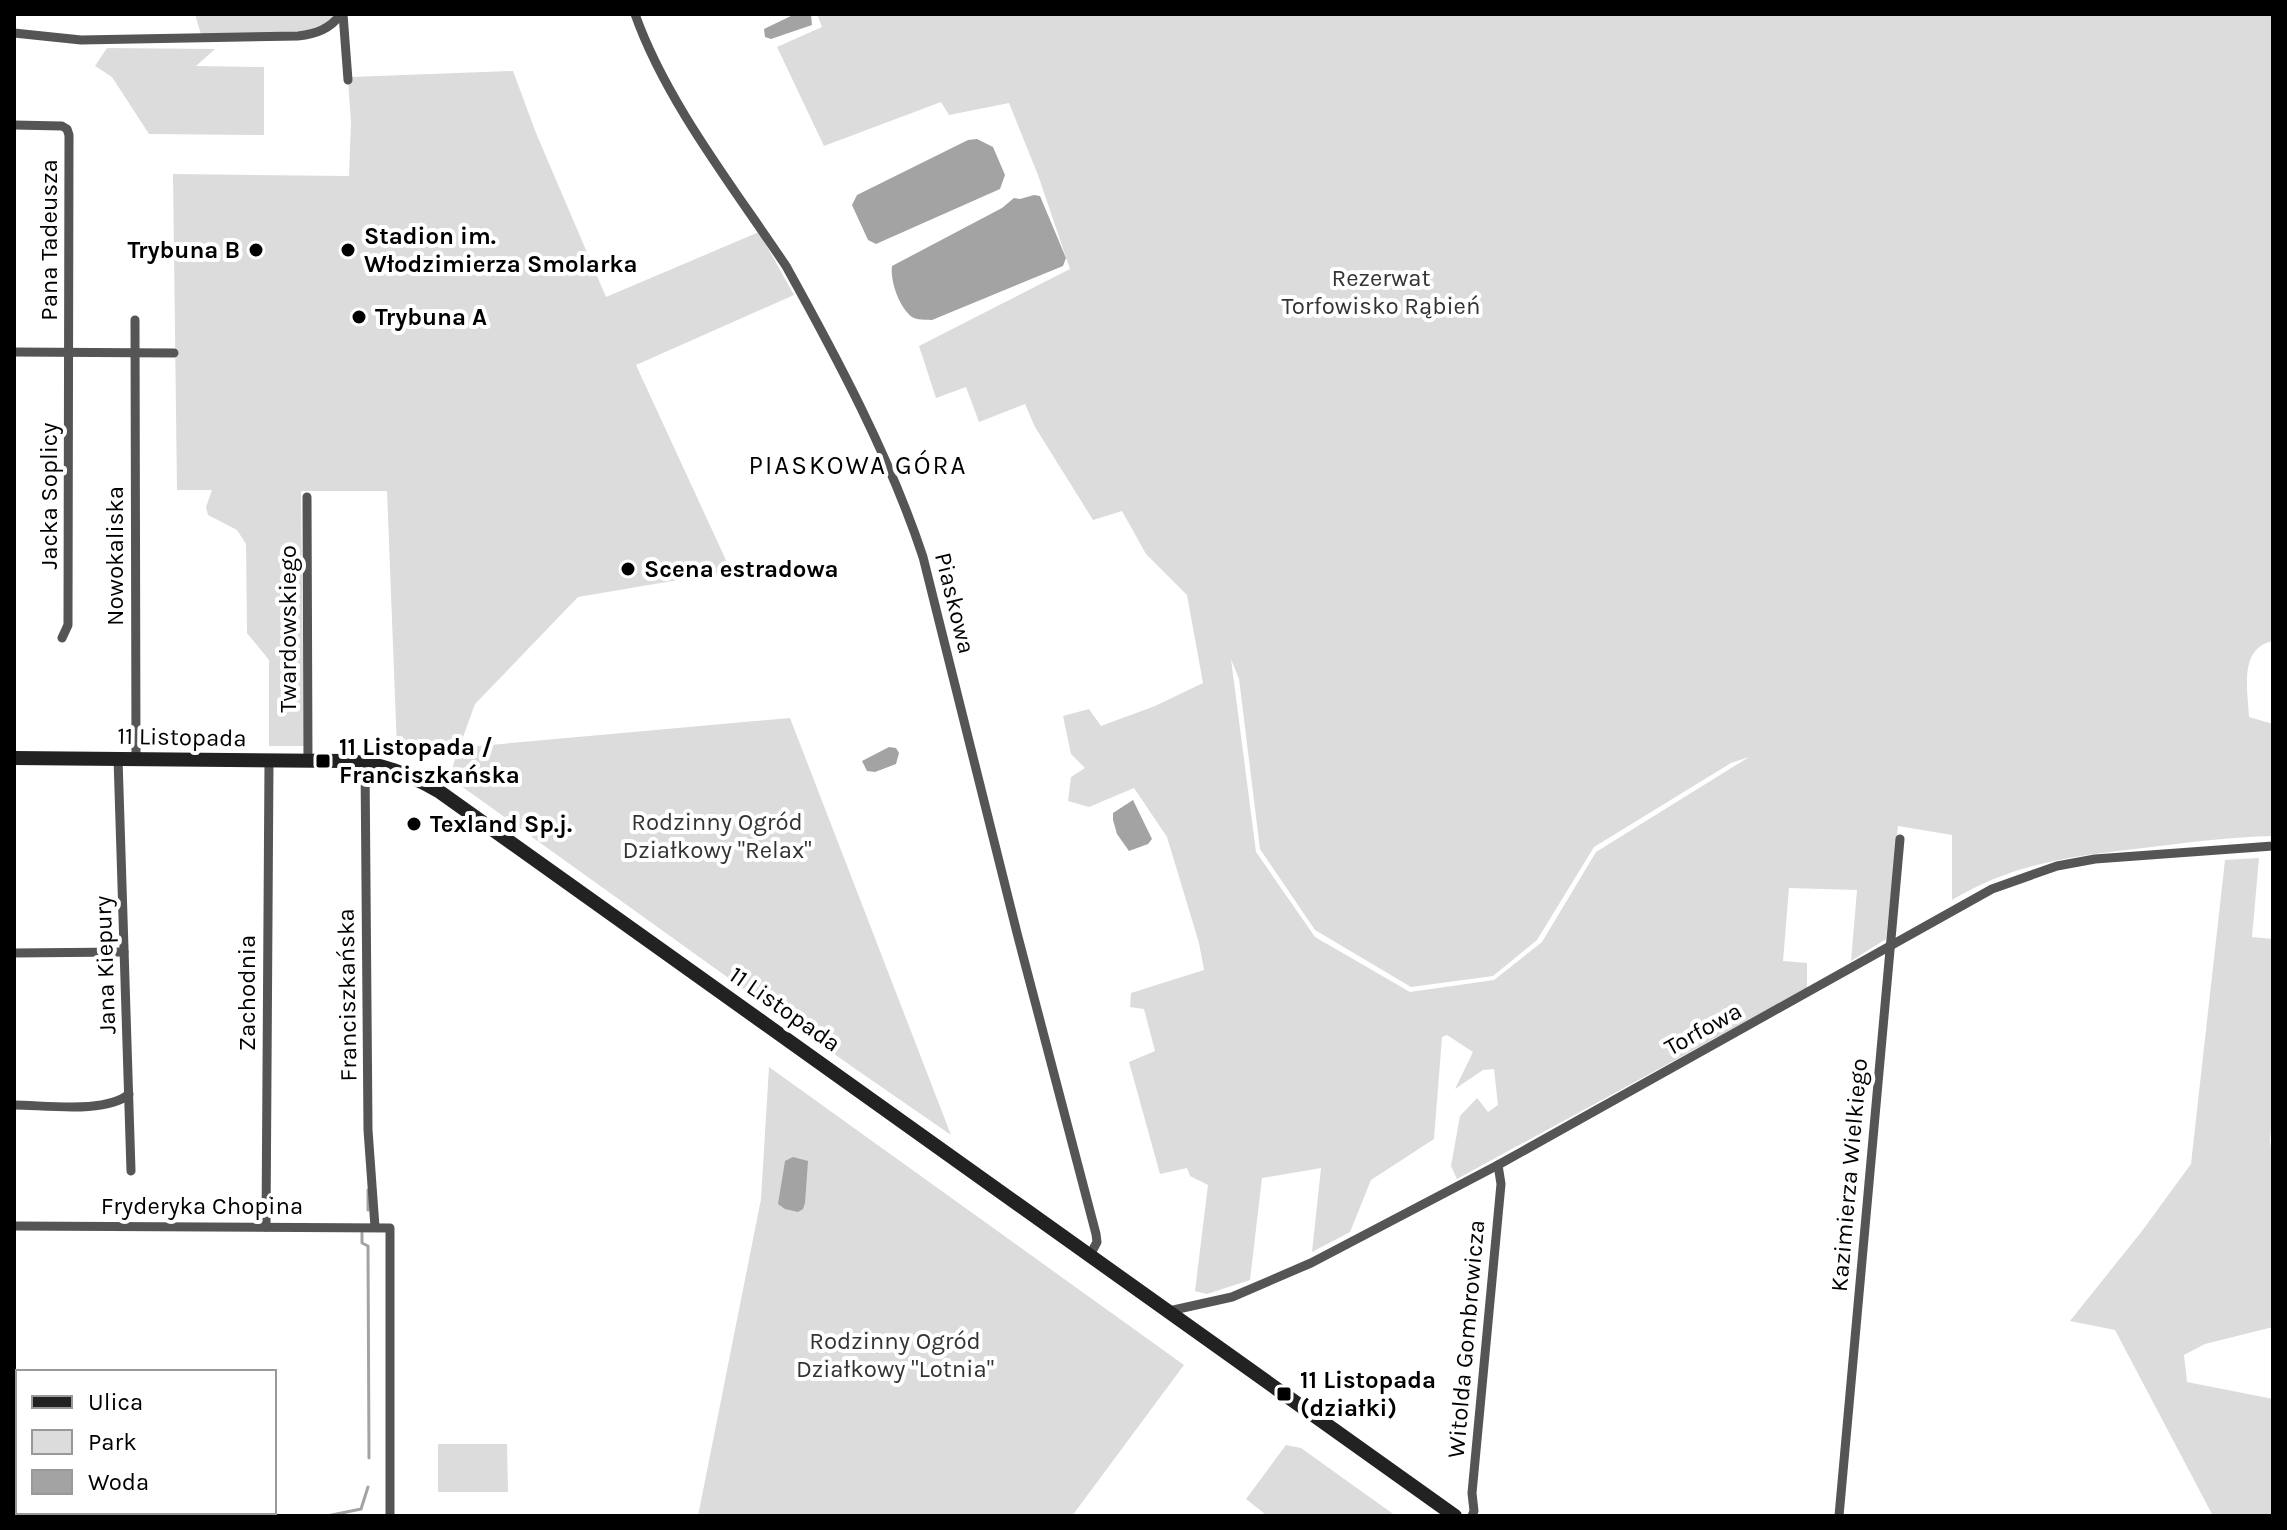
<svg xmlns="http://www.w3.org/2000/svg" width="2287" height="1530" font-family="Karla,sans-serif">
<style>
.green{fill:#dcdcdc;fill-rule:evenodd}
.water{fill:#a3a3a3}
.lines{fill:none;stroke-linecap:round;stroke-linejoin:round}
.stream{stroke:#a3a3a3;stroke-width:3}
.street{stroke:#555;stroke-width:9}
.secondary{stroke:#222;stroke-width:14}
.poi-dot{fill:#000;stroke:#fff;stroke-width:3}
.labels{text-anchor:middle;stroke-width:8;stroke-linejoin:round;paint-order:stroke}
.poi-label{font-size:24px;font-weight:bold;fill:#000;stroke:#fff;text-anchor:start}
.street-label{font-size:24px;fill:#000;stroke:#fff}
.park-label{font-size:24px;fill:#333;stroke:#fff}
.neighbourhood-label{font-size:26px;letter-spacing:2px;fill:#000;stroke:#fff}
</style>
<rect width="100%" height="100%" fill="#fff"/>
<g class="green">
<polygon points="195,14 341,14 323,30 202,38"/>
<path d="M817,14H2273V641C2238,648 2248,691 2249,717L2273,724V836C2232,837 2192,842 2151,847C2077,856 2017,861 1952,900V835L1898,826L1886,939L1851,961L1857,890L1789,888L1783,961L1807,963V988L1457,1179L1451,1166L1460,1116L1477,1098L1488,1112L1498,1105L1494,1069L1483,1070L1455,1089L1473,1052L1447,1035L1442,1037L1434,1139L1371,1180L1350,1232L1312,1252L1321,1168L1262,1178L1250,1280L1207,1294L1195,1291L1208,1185L1190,1176L1187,1168L1160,1174L1129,1062L1155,1051L1144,1009L1130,1007L1131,993L1204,970L1199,943L1167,837L1134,788L1089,807L1068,801L1071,777L1085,768L1071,754L1063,716L1089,709L1101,726L1155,706L1203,683L1187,595L1146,554L1122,511L1093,520L1035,427L1025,404L979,422L966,387L936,398L919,346L1070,269L1038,175L1009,103L949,115L941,102L824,146L777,47L822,27ZM1231,659L1239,679L1260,849L1315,930L1411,987L1493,976L1537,940L1594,847L1731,763L1749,757L1596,852L1542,942L1494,980L1410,992L1315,937L1256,852Z"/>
<polygon points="107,48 215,49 196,66 264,67 264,135 149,134 112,77 95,66"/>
<polygon points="513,71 536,133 606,297 759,232 794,295 636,365 731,571 578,597 475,704 459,748 397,748 387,491 301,491 304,746 269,746 269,660 247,633 246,544 237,530 208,515 206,507 212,490 177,490 173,174 349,176 351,122 348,80 351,77"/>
<polygon points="790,718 951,1135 854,1068 450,778 456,755 478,746"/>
<polygon points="2259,858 2252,937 2273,939 2273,1105 2270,1141 2273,1163 2273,1327 2205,1344 2184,1355 2187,1382 2273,1399 2273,1516 2213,1516 2115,1330 2070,1321 2142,1231 2191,1164 2225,860"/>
<polygon points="769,1067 1184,1365 1072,1516 698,1516 761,1199"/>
<polygon points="438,1444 507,1444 508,1492 438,1492"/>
<polygon points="1286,1445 1301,1448 1396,1516 1264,1516 1265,1514 1246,1499"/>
</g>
<g class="water">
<polygon points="795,14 811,14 812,25 771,39 765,37 764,29"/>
<polygon points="977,139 993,147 1005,175 1000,189 876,244 868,240 852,205 857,195 968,140"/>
<path d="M1034,195L1040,196L1066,258L1063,266L932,320C925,319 918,321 912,317C899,307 890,281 892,266L1002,208L1014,198L1020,199Z"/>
<polygon points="889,747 896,748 899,753 896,764 875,772 867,771 862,761"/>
<polygon points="1133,800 1152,839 1148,844 1129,851 1117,834 1113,820 1113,813"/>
<polygon points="793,1157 808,1161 805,1203 803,1209 798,1212 785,1209 778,1204 785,1161"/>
</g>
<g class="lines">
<g class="stream">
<polyline points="368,1210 368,1190"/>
<polyline points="362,1233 362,1243 368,1246 369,1458"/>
<polyline points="327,1516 361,1509 368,1487"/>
</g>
<g class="street">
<polyline points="343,14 348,80"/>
<path d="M635,14C666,102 734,188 786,266C837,358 890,457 923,557L1017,933L1096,1234L1097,1242L1090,1255"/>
<path d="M14,33L81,40L298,36C316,34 330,29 341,14"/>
<polyline points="14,125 62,126 67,129 69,135 68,625 62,638"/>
<polyline points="135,320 136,758"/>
<polyline points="14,352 174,353"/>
<polyline points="307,497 308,761"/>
<polyline points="118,758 131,1171"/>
<polyline points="365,762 368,1130 375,1227"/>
<polyline points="14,953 124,952"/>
<path d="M14,1105C45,1105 106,1114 129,1094"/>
<polyline points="14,1226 390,1228 390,1516"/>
<polyline points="266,1227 269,761"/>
<polyline points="1169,1311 1232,1297 1311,1263 1498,1165 1992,889 2057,866 2095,859 2273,846"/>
<polyline points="1472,1516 1474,1511 1472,1493 1501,1184 1498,1165"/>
<polyline points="1839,1516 1900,839"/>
</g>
<path class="secondary" d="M14,758L347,761C384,764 407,773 440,792L1455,1516"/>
</g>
<g class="poi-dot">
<circle cx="256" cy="250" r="8"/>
<circle cx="348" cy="250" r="8"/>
<circle cx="359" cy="317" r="8"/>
<circle cx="628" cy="569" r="8"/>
<rect x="315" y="753" width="16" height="16" rx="4"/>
<circle cx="414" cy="824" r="8"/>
<rect x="1276" y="1386" width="16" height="16" rx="4"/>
</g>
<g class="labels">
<g class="poi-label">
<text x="364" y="244">Stadion im.<tspan x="364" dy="28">Włodzimierza Smolarka</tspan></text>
<text x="240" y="258" text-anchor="end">Trybuna B</text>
<text x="375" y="325">Trybuna A</text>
<text x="644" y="577">Scena estradowa</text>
<text x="339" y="755">11 Listopada /<tspan x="339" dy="28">Franciszkańska</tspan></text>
<text x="430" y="832">Texland Sp.j.</text>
<text x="1300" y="1388">11 Listopada<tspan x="1300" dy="28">(działki)</tspan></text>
</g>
<g class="street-label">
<text transform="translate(49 240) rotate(-90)" y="8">Pana Tadeusza</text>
<text transform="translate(49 496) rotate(-90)" y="8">Jacka Soplicy</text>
<text transform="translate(115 556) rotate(-90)" y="8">Nowokaliska</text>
<text transform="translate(955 603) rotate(76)" y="8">Piaskowa</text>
<text transform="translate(288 629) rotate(-90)" y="8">Twardowskiego</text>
<text transform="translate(182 737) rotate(1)" y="8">11 Listopada</text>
<text transform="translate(105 965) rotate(-92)" y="8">Jana Kiepury</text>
<text transform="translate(247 993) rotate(-90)" y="8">Zachodnia</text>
<text transform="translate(347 995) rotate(-91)" y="8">Franciszkańska</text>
<text transform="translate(785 1009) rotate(35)" y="8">11 Listopada</text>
<text transform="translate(1703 1029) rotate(-29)" y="8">Torfowa</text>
<text transform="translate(1849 1175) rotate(-85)" y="8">Kazimierza Wielkiego</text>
<text x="202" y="1214">Fryderyka Chopina</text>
<text transform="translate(1466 1339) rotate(-85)" y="8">Witolda Gombrowicza</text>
</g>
<g class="park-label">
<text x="1381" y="286">Rezerwat<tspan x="1381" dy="28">Torfowisko Rąbień</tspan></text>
<text x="717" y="830">Rodzinny Ogród<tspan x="717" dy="28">Działkowy "Relax"</tspan></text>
<text x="895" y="1349">Rodzinny Ogród<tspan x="895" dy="28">Działkowy "Lotnia"</tspan></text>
</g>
<g class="neighbourhood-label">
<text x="858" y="474">PIASKOWA GÓRA</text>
</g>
</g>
<rect width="2287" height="1530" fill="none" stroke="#000000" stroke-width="32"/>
<rect x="16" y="1370" width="260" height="144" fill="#ffffff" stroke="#999999" stroke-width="2"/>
<rect x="32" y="1396" width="40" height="12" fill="#222222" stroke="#999999" stroke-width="2"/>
<text x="88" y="1410" font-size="24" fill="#000000">Ulica</text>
<rect x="32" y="1430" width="40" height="24" fill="#dcdcdc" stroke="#999999" stroke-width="2"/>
<text x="88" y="1450" font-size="24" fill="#000000">Park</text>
<rect x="32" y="1470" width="40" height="24" fill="#a3a3a3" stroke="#999999" stroke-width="2"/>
<text x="88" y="1490" font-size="24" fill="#000000">Woda</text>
</svg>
